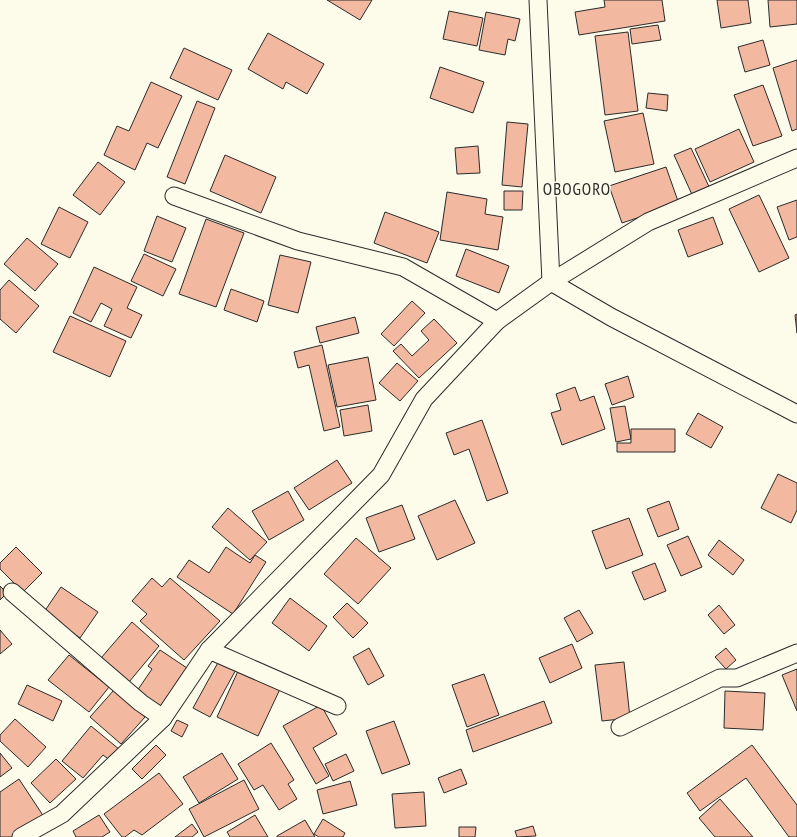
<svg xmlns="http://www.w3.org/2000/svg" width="797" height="837" font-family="'PT Sans Narrow',sans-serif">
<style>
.building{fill:#f2b8a0;stroke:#2b2b2b}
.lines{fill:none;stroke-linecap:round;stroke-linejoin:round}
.minor-casing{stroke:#2b2b2b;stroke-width:19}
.minor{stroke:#fdfbea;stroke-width:17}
.labels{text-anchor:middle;stroke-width:3;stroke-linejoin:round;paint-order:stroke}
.quarter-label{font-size:17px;letter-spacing:1px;fill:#2b2b2b;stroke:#fdfbea}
</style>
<rect width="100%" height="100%" fill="#fdfbea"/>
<g class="building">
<polygon points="327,0 372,0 360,20"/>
<polygon points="604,0 662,0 665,21 579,35 575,12 605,7"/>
<polygon points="717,0 748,0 751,23 721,28"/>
<polygon points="768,0 797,0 797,24 770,27"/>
<polygon points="449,11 483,18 477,46 443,39"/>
<polygon points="486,12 520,19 515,41 508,39 505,55 479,50"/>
<polygon points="658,25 661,40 632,44 630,29"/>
<polygon points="628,32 638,111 605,115 595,36"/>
<polygon points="268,33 324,64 307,94 286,82 283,89 248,69"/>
<polygon points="763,40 770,65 745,72 738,47"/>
<polygon points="184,48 232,70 218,100 170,78"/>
<polygon points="797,60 797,129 792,131 773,68"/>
<polygon points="440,67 484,82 473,113 430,98"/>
<polygon points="151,82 182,96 158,148 147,143 135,170 104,155 117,126 129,131"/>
<polygon points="763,85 782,136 753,146 734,95"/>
<polygon points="648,93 668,95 667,111 646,108"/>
<polygon points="197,101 215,108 185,184 167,177"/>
<polygon points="643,113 654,164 615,172 604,121"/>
<polygon points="507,122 528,124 522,187 502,185"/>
<polygon points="739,129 754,162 710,182 695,149"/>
<polygon points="478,146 480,173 457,174 455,148"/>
<polygon points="691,148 711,191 694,199 674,155"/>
<polygon points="225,155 276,177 261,213 210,191"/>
<polygon points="98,162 125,182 100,215 73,195"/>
<polygon points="666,167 679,204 622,223 609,186"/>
<polygon points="504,191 523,191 522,210 504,210"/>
<polygon points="447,192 487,199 485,214 503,217 498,250 440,240"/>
<polygon points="759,195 789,258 759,272 729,209"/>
<polygon points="797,200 797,237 789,240 777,207"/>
<polygon points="59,207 88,222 70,258 41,244"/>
<polygon points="385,212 439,232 427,263 374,243"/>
<polygon points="157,216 186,228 172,262 144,251"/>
<polygon points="713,217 723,244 688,257 678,230"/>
<polygon points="206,219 244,233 216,307 179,294"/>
<polygon points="27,238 58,264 35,291 4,264"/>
<polygon points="466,249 509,266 499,293 456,276"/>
<polygon points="144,254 176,269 163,296 131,281"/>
<polygon points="280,255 311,262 298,313 268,305"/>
<polygon points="94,267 137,287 127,308 142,315 131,338 104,326 112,309 101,303 91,322 73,313"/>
<polygon points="9,280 39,306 16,333 0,319 0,290"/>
<polygon points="231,289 264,301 257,322 224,310"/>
<polygon points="412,301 425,313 394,346 381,334"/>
<polygon points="797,314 797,333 795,315"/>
<polygon points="70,316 126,341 110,377 53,352"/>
<polygon points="355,317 359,333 320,343 316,327"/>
<polygon points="434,319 457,343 419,378 393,351 401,344 412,356 429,340 421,331"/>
<polygon points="322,345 340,427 324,431 309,365 298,368 294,352"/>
<polygon points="368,357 376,400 337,407 328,365"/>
<polygon points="397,363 418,381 400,401 379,383"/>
<polygon points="628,376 634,397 612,405 605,384"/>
<polygon points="575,387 580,401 594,396 605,429 562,445 551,413 561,410 556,394"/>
<polygon points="368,405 372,431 344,436 340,410"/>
<polygon points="625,406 631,439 616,442 610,408"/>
<polygon points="698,413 723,427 711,448 686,434"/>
<polygon points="482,420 508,493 487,501 469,449 454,455 446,433"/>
<polygon points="631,429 675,429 675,452 617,452 617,443 631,443"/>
<polygon points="337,460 352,483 309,510 294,488"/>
<polygon points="778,474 797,483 797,510 791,523 761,508"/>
<polygon points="288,491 304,520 269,540 252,511"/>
<polygon points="455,500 475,543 437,560 418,516"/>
<polygon points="669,501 679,529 658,537 647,509"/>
<polygon points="402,505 415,539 379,552 366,518"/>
<polygon points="228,508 267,542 250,560 212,527"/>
<polygon points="629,518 643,555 606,569 592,531"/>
<polygon points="688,536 702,567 681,576 667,545"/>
<polygon points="356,538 391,568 358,604 324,574"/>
<polygon points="719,540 744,560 733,575 708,555"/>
<polygon points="16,547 42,573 23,592 0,569 0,563"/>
<polygon points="226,547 250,563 255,555 266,562 233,614 177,577 189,560 209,573"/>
<polygon points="655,563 666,591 644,600 632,572"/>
<polygon points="152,578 162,587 170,578 220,621 184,660 140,621 147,614 132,601"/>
<polygon points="0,586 7,593 0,600"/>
<polygon points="61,587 98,612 80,638 44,612"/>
<polygon points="290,598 327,626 309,651 272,623"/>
<polygon points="347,603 368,623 353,638 333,617"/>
<polygon points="719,605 735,625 724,634 708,615"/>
<polygon points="579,610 593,633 577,642 564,618"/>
<polygon points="132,622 159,646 129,682 101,658"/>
<polygon points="0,630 12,644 0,654"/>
<polygon points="572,644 582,668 550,683 539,658"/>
<polygon points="369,648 384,676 368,685 353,657"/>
<polygon points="726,648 736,660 726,669 715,657"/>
<polygon points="160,650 187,668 160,707 137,691 152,669 148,666"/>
<polygon points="69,655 109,687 89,712 48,680"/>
<polygon points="221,657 238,666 210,717 193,708"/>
<polygon points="624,662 630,718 602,721 595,665"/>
<polygon points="239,669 280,689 258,736 217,717"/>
<polygon points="797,669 797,711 782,675"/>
<polygon points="484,674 499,715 467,727 452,685"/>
<polygon points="27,685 62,701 53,721 18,704"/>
<polygon points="114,690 145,717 121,744 90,717"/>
<polygon points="725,691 765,693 763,730 724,728"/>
<polygon points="544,701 552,723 473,752 466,730"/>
<polygon points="321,705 337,734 313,748 329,776 316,784 283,726"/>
<polygon points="15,719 46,747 28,767 0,741 0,735"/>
<polygon points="177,720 188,725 182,737 171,731"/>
<polygon points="394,721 410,764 382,774 366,731"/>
<polygon points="91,726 120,750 111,761 103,755 83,778 62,761"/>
<polygon points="271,743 294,780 288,784 297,799 279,810 263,785 254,790 238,764"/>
<polygon points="156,745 166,755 142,779 132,769"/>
<polygon points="752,745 797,805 797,837 789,837 746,778 700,811 687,793"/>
<polygon points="0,753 12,768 0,777"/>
<polygon points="222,753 238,779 199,803 183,777"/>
<polygon points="346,754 354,771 333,781 325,764"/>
<polygon points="56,759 76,779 50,803 31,783"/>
<polygon points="461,769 467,784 444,793 438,778"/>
<polygon points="159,773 183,804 142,835 134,830 125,837 122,837 104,814"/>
<polygon points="19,779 44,817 15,837 0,837 0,792"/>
<polygon points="244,780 259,809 204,837 189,809"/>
<polygon points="350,781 357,805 323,814 317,790"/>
<polygon points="424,792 426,826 395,828 392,794"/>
<polygon points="720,799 753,837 715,837 699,818"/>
<polygon points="99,815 110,832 102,837 76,837 73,831"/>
<polygon points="255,815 268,837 230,837 227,832"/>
<polygon points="323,819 345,833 343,837 319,837 314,834"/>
<polygon points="305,820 315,837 277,837 277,836"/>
<polygon points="192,824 198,832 192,837 175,837"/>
<polygon points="533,826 536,836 517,837 515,831"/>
<polygon points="459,827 476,827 475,837 459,837"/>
</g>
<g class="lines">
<g class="minor-casing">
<g id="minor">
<polyline points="538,0 551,282 611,317 797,414"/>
<polyline points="174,196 298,241 403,267 497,321"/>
<polyline points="12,592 141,703 163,718"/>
<polyline points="209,650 337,706"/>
<polyline points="620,727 720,678 737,678 797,653"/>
<polyline points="21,837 62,814 163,718 209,650 381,475 424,399 497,321 551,282 648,222 797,158"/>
</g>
</g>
<use href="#minor" class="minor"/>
</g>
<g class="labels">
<g class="quarter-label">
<text x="577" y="195">OBOGORO</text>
</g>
</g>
</svg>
